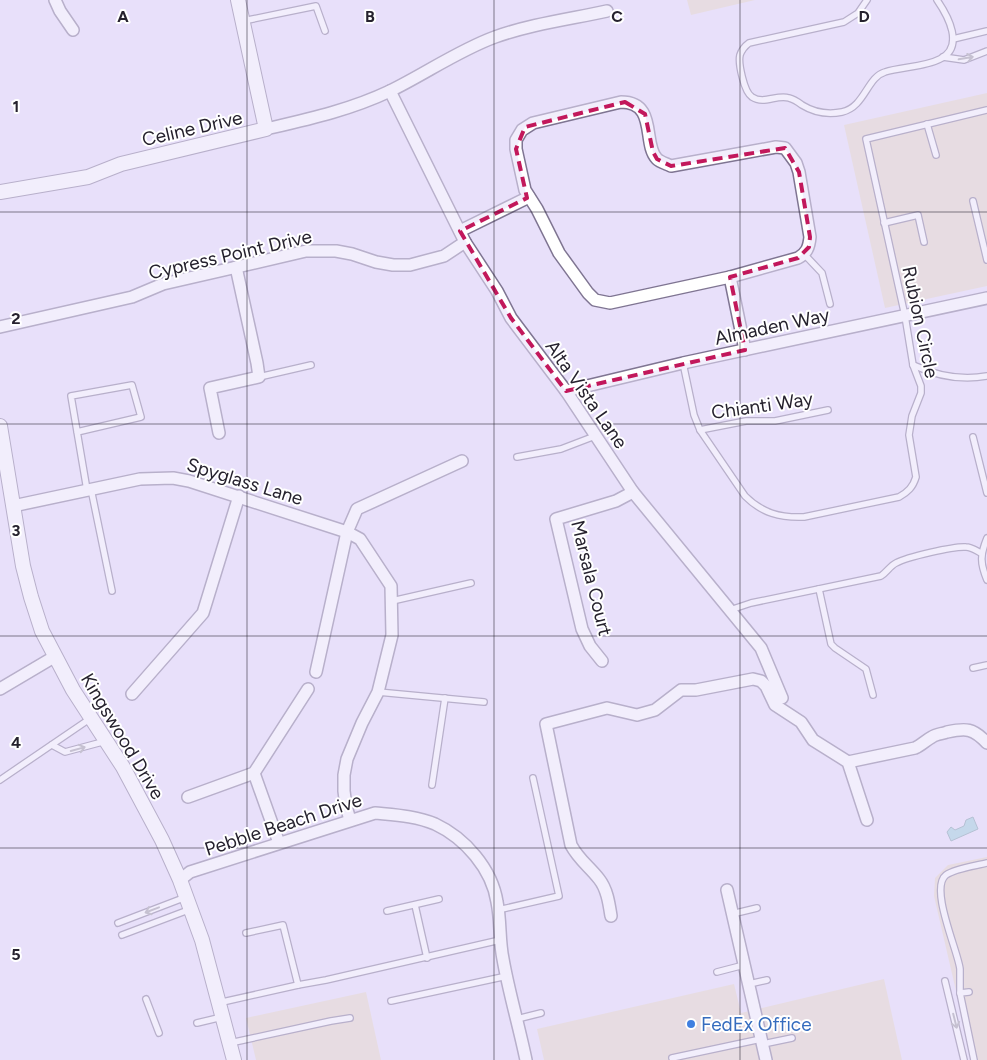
<svg xmlns="http://www.w3.org/2000/svg" width="987" height="1060" font-family="Figtree,sans-serif">
<style>
.commercial{fill:#e7d8c6}
.water{fill:#9ccfd9;stroke:#799ba6}
.lines{fill:none;stroke-linecap:round;stroke-linejoin:round}
.service-casing{stroke:#7f7592;stroke-width:8}
.minor-casing{stroke:#7f7592;stroke-width:14}
.tertiary-casing{stroke:#7f7592;stroke-width:16}
.service{stroke:#fff;stroke-width:5.5}
.minor{stroke:#fff;stroke-width:11}
.tertiary{stroke:#fff;stroke-width:14}
.oneway{stroke:#9d9ca1}
.marked{fill:none;stroke:#c2185b;stroke-width:4;stroke-dasharray:10 6;stroke-linejoin:round}
.grid{fill:none;stroke:#26222e;stroke-width:1;stroke-opacity:0.55}
.shop-dot{fill:#3f7fe0;stroke:#fff;stroke-width:2}
.labels{text-anchor:middle;stroke-width:4;stroke-linejoin:round;paint-order:stroke}
.street-label{font-size:19px;fill:#26222e;stroke:#fff}
.shop-label{font-size:19px;fill:#366cbe;stroke:#fff;text-anchor:start}
.grid-label{font-size:16px;text-anchor:middle;font-weight:bold;fill:#26222e;stroke:#fff;stroke-width:4;stroke-linejoin:round;paint-order:stroke}
</style>
<rect width="100%" height="100%" fill="#e8e0fa"/>
<g class="commercial">
<polygon points="687,0 755,0 691,15"/>
<polygon points="987,93 987,286 885,308 844,125"/>
<polygon points="987,857 987,1060 972,1060 934,896 935,878 948,865"/>
<polygon points="884,979 902,1060 544,1060 537,1029 734,984 741,1013"/>
<polygon points="366,992 381,1060 256,1060 246,1018"/>
</g>
<polygon class="water" points="973,817 978,829 951,841 947,832 951,827 955,830 964,826 966,820"/>
<g class="lines">
<g class="service-casing">
<g id="service">
<path d="M867,0L858,13L844,22L749,43C745,46 742,49 740,55C738,63 744,92 752,97C764,105 777,94 789,98C794,99 798,102 802,105C815,113 827,115 842,112C865,107 867,77 885,72C901,67 925,67 940,59C965,47 948,16 937,0"/>
<polyline points="243,21 316,6 325,31"/>
<polyline points="953,39 987,31"/>
<polyline points="943,57 964,60 987,51"/>
<polyline points="927,124 936,155"/>
<polyline points="973,201 987,260"/>
<polyline points="884,223 918,215 924,242"/>
<polyline points="805,255 822,273 830,304"/>
<path d="M683,363L694,415L700,430L745,496C762,513 780,518 804,517L899,497C908,492 913,487 916,477L909,435L912,416L921,393V386L913,365L905,316L866,139L987,110"/>
<path d="M913,365C937,376 960,381 987,376"/>
<polyline points="259,377 311,365"/>
<polyline points="700,430 746,421 775,421 828,410"/>
<polyline points="77,432 141,417 132,385 71,396 87,490"/>
<polyline points="973,437 987,493"/>
<polyline points="517,457 561,449 595,436"/>
<polyline points="91,489 112,591"/>
<path d="M987,538C980,555 980,563 987,580"/>
<polyline points="819,589 831,644 835,648 866,669 873,695"/>
<polyline points="392,601 471,583"/>
<path d="M730,610L751,603L881,576C887,572 890,566 896,563C907,557 954,546 966,547C971,547 977,551 981,553"/>
<polyline points="973,668 987,665"/>
<polyline points="378,692 484,702"/>
<polyline points="52,745 65,752 106,741"/>
<polyline points="0,780 91,718"/>
<polyline points="432,785 445,698"/>
<polyline points="415,905 427,958"/>
<polyline points="498,910 559,896 533,778"/>
<polyline points="387,911 439,899"/>
<polyline points="732,914 757,908"/>
<polyline points="118,923 186,897"/>
<polyline points="246,933 283,925 298,985"/>
<polyline points="122,935 191,909"/>
<polyline points="717,972 744,965"/>
<polyline points="945,981 964,1060"/>
<polyline points="749,984 767,980"/>
<polyline points="969,992 960,993 974,1060"/>
<path d="M960,993C960,985 960,977 960,969C958,951 929,888 946,875C956,868 975,866 987,863"/>
<polyline points="146,999 159,1033"/>
<polyline points="391,1001 507,976"/>
<polyline points="218,1003 298,985 326,980 500,940"/>
<polyline points="517,1019 541,1013"/>
<polyline points="197,1023 222,1017"/>
<polyline points="230,1043 331,1021 350,1018"/>
<polyline points="763,1044 792,1038"/>
<polyline points="672,1058 761,1039"/>
</g>
</g>
<g class="minor-casing">
<g id="minor">
<polyline points="55,0 60,11 73,30"/>
<polyline points="390,91 465,242 497,291 511,318 566,391 633,492 761,648 782,698"/>
<path d="M621,102C658,102 642,144 657,159C660,162 667,164 671,166L776,147L785,148L796,163L799,172L810,237C809,247 807,253 798,258L730,277L610,303L595,300L588,293L559,253L537,209L525,190L516,149V140L522,130L533,123Z"/>
<path d="M266,129C309,119 350,110 390,91C425,74 459,50 495,37C531,24 570,19 607,11"/>
<polyline points="460,231 529,197"/>
<polyline points="730,277 745,350"/>
<polyline points="0,327 132,297 163,284 306,251 336,251 352,254 376,262 393,265 410,265 444,256 465,242"/>
<polyline points="566,391 683,363 987,298"/>
<polyline points="219,433 210,388 259,377 257,363 236,267"/>
<polyline points="13,506 140,479 173,478 189,481 347,532 360,539 391,586 392,635 378,692 362,723 347,759 344,775 344,791 346,806 350,820"/>
<polyline points="602,661 590,646 582,629 556,519 616,501 633,492"/>
<polyline points="316,672 347,532 357,509 462,461"/>
<polyline points="0,689 54,657"/>
<polyline points="132,694 203,613 239,496"/>
<path d="M848,762L915,748C922,745 926,740 932,737C936,734 942,734 947,732C966,728 973,728 987,743"/>
<polyline points="254,773 279,843"/>
<polyline points="188,797 254,773 308,689"/>
<path d="M180,880L190,872L375,813C395,815 416,816 435,824C465,838 492,869 497,902C501,921 499,940 503,959C509,993 519,1026 526,1060"/>
<polyline points="727,890 766,1060"/>
<path d="M611,916C609,903 607,889 599,879C589,866 579,860 571,845L546,724L607,708L637,715L655,710L681,690H696L753,679L761,681L766,686L775,705L801,722L813,740L848,762L867,820"/>
</g>
</g>
<g class="tertiary-casing">
<g id="tertiary">
<polyline points="0,192 88,177 121,164 266,129 238,0"/>
<polyline points="0,426 23,566 31,597 42,631 73,690 123,767 162,840 180,880 202,940 234,1060"/>
</g>
</g>
<use href="#service" class="service"/>
<use href="#minor" class="minor"/>
<use href="#tertiary" class="tertiary"/>
</g>
<defs><path id="oneway-shaft" d="M-6 0H5M1.5-3L5.5 0L1.5 3" fill="none" stroke-width="1.6" stroke-linecap="round" stroke-linejoin="round" transform="scale(1.25)"/></defs>
<g class="oneway">
<use href="#oneway-shaft" transform="translate(966 58) rotate(-10)"/>
<use href="#oneway-shaft" transform="translate(78 749) rotate(-15)"/>
<use href="#oneway-shaft" transform="translate(152 910) rotate(159)"/>
<use href="#oneway-shaft" transform="translate(955 1021) rotate(76)"/>
</g>
<path d="M0 0H987V1060H0ZM625,102L645,114L653,152L657,159L671,166L785,148L799,172L810,237L809,247L798,258L730,277L745,350L566,391L511,318L460,231L527,198L516,149L525,127Z" fill="#e8e0fa" fill-opacity=".55" fill-rule="evenodd"/>
<path class="marked" d="M625,102L645,114L653,152L657,159L671,166L785,148L799,172L810,237L809,247L798,258L730,277L745,350L566,391L511,318L460,231L527,198L516,149L525,127Z"/>
<path class="grid" d="M247,0V1060M494,0V1060M740,0V1060M0,212H987M0,424H987M0,636H987M0,848H987"/>
<circle class="shop-dot" cx="691" cy="1024" r="5"/>
<g class="labels">
<g class="street-label">
<text transform="translate(192 128) rotate(-13)" y="7">Celine Drive</text>
<text transform="translate(230 254) rotate(-13)" y="7">Cypress Point Drive</text>
<text transform="translate(921 322) rotate(78)" y="7">Rubion Circle</text>
<text transform="translate(772 326) rotate(-12)" y="7">Almaden Way</text>
<text transform="translate(587 394) rotate(55)" y="7">Alta Vista Lane</text>
<text transform="translate(762 405) rotate(-8)" y="7">Chianti Way</text>
<text transform="translate(245 481) rotate(17)" y="7">Spyglass Lane</text>
<text transform="translate(592 578) rotate(76)" y="7">Marsala Court</text>
<text transform="translate(123 736) rotate(59)" y="7">Kingswood Drive</text>
<text transform="translate(283 824) rotate(-18)" y="7">Pebble Beach Drive</text>
</g>
<g class="shop-label">
<text x="701" y="1031">FedEx Office</text>
</g>
</g>
<g class="grid-label">
<text x="123" y="22">A</text>
<text x="370" y="22">B</text>
<text x="617" y="22">C</text>
<text x="864" y="22">D</text>
<text x="16" y="112">1</text>
<text x="16" y="324">2</text>
<text x="16" y="536">3</text>
<text x="16" y="748">4</text>
<text x="16" y="960">5</text>
</g>
</svg>
